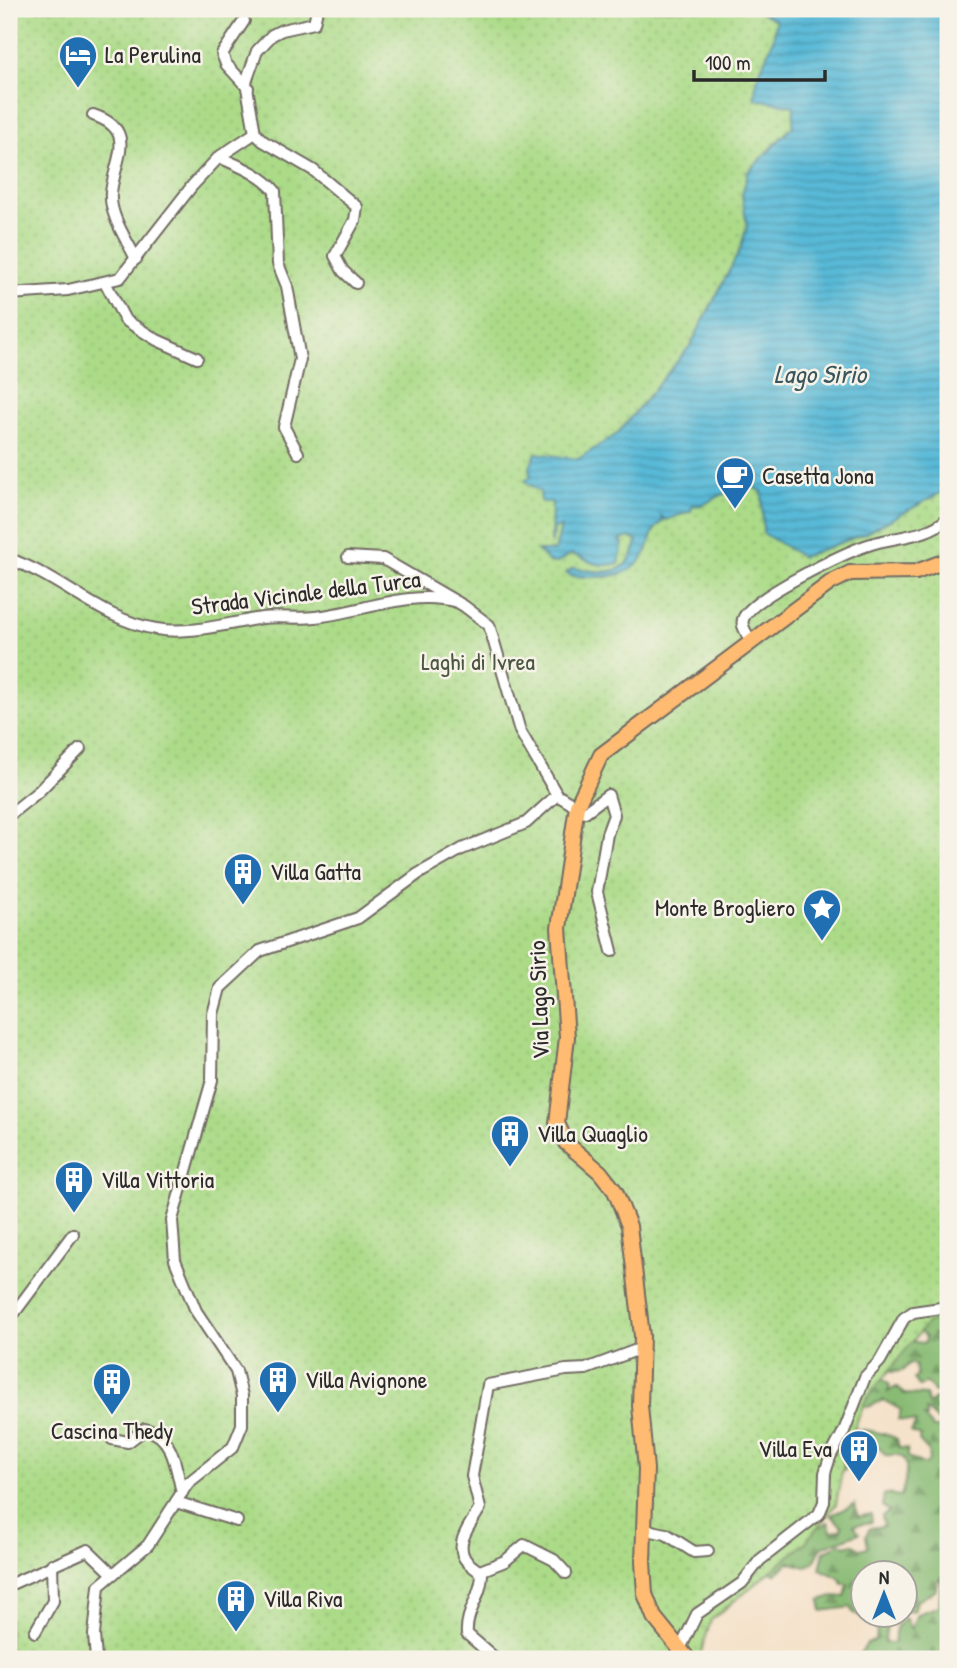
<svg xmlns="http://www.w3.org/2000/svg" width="957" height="1668" font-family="'Patrick Hand',sans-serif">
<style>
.forest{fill:url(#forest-firs);stroke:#5a7350;stroke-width:2;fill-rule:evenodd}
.park{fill:url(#park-dots);stroke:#6c835a;stroke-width:2}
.water{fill:url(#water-rules);stroke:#427282;stroke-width:2}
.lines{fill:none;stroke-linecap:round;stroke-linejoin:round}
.minor-casing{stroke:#726b63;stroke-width:14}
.major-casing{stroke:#726b63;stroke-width:18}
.minor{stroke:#fff;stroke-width:10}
.major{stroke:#febb71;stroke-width:14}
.labels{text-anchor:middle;stroke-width:5;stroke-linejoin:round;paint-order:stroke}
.poi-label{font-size:24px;fill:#2b2b2b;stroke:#f7f3e8;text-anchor:start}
.street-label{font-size:24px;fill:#2b2b2b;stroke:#f7f3e8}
.park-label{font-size:24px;fill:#4b5742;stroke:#f7f3e8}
.water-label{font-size:26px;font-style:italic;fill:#39565f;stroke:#f7f3e8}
</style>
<defs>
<pattern id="forest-firs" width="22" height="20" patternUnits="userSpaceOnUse" patternTransform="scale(1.75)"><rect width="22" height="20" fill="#89bb74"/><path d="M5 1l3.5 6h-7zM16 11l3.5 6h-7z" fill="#70985f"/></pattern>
<pattern id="park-dots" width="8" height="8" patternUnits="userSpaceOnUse" patternTransform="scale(1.75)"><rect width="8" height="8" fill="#acdb88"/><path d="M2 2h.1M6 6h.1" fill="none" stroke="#94bc76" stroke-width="1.8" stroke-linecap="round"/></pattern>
<pattern id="water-rules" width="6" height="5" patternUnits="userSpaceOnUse" patternTransform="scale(1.75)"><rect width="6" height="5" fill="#59bad8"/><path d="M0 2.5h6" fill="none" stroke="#4a97af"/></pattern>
</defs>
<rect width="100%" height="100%" fill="#f7f3e8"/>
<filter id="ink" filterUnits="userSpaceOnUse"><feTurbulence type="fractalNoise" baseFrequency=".0143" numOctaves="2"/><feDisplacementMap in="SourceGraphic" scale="14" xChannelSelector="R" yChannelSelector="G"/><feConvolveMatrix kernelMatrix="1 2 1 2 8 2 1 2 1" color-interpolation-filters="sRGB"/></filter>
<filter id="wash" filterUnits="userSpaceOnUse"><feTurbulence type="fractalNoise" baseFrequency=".00686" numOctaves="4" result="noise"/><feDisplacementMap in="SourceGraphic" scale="28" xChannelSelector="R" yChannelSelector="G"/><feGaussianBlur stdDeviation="1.57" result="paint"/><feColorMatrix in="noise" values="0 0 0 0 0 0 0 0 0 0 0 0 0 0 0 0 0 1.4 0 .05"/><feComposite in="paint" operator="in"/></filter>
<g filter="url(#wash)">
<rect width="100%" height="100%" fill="#f5e2ca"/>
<g class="forest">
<polygon points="948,1314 948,1329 942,1335 935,1334 939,1339 948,1338 948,1401 945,1402 943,1400 948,1390 944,1387 935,1392 926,1383 920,1387 914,1379 917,1376 915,1364 910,1363 902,1371 891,1372 884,1367 908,1334 915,1342 925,1343 926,1337 918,1331 918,1324"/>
<path d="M881,1378L890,1385L888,1392L896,1387L904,1394L926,1395L929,1405L934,1399L940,1401L941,1412L948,1405V1419L937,1420L926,1410L927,1417H924L933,1428H942L948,1433V1659H869L867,1655L859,1659L858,1656L867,1644L876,1640L877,1631L852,1611L851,1607L822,1611L820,1600L833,1596L845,1597L848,1584H843L840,1578L820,1569L824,1552L840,1543L846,1546L852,1544L860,1549L868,1547L866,1536L870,1528L884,1526L882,1516L889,1511L882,1506L884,1494L901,1496C904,1487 913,1457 897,1455C893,1454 889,1456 885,1455L879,1447L871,1451L856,1449L868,1457L869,1462L862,1459L842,1472L838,1471L842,1461L849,1456L844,1453L850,1448L846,1445C848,1441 851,1432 856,1430C862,1428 891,1435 897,1439L899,1448L907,1449L908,1457L925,1465L929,1460L928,1451L919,1441L921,1436L911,1432L916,1422L898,1420L901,1410L883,1400L868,1407L862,1406ZM862,1574H904L905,1612L914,1610L917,1601L935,1591L937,1581L941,1577L939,1606L917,1614L911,1629L905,1618C893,1628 896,1630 894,1643H884L887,1626L894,1624L900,1616H862Z"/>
<polygon points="855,1504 858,1517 871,1514 872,1522 854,1525 859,1533 822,1547 814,1562 806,1567 789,1562 776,1574 770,1572 812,1527 822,1526 828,1522 831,1531 841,1530 842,1526 831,1515"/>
</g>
<polygon class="park" points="9,9 948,9 948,1316 927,1323 865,1401 846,1450 836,1504 804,1544 711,1620 699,1659 9,1659"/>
<path class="water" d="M755,9H948V489L864,534L802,557L763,533L762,491L751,487C742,495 734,492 724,494C713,498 703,508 693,505L691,511L666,520L661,516L663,522C651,530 652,536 648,548C635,581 602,578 571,576L566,573L573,568C603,572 629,580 637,541L629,537L619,541L623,543L619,563C598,569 590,560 571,554L557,563L549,562L538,551H555L561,527L554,529L551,545L552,502H541L540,492L525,481L531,475L529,469L536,453L578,459L617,434L690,346L740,250L747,226L742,195L748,172L793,126L794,106L755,99C754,66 775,54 776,20Z"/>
</g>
<g filter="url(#ink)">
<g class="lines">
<g class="minor-casing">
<g id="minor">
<polyline points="317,9 314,23 282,30 272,35 257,51 246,82 255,133 263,141 313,170 357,207 355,220 335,256 343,271 356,283"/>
<polyline points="244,21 222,54 226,64 248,88"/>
<path d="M93,115C139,130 114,160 111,193C109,215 127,240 136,259"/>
<path d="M219,157C239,166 261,174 275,191L278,264L287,286L300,359L284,427L298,453"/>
<polyline points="105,282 125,320 157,340 197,358"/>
<polyline points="9,294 68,290 120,278 192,186 219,157 255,133"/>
<polyline points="348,557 383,559 464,606 489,625 520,731 557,795"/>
<path d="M9,559C62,577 101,620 156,629C190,635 229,623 262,618C280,616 298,619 315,617C362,612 410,589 457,602"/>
<path d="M748,636C745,630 740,624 744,617C755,596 844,553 868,545C894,536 927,538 948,518"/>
<polyline points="557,795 585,812 608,795 614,815 607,834 597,892 612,951"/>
<polyline points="9,815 39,791 80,749"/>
<polyline points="9,1320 73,1234"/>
<path d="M112,1439L128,1442L145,1429C174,1436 176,1468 182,1493"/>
<polyline points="176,1502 237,1521"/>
<polyline points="643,1529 666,1534 694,1552 708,1551"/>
<polyline points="480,1571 505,1561 524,1545 554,1560 566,1573"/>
<polyline points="9,1585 88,1550 113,1574"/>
<polyline points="35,1632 53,1601 52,1564"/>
<polyline points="681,1647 697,1614 742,1583 760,1560 819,1514 824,1502 825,1473 830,1457 844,1431 865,1377 880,1361 904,1318 913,1312 948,1307"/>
<polyline points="96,1659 94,1635 99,1586 148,1545 188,1483 233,1447 242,1425 242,1396 236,1371 196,1311 175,1260 172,1220 212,1080 213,1014 220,988 260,951 358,918 418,874 462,849 526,823 557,795"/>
<path d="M496,1659L467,1634C465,1612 482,1596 482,1574C477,1569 469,1565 465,1559C454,1542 472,1523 480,1508L472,1476L488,1385L566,1370L586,1369L642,1348"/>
</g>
</g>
<g class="major-casing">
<polyline id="major" points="688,1659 654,1617 645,1594 643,1562 646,1469 640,1406 642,1336 629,1226 615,1191 600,1172 566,1143 557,1123 567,1037 559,928 577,806 601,755 830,583 850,573 916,572 948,560"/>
</g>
<use href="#minor" class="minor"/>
<use href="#major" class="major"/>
</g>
</g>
<defs>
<g id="hotel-pin" transform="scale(2.0125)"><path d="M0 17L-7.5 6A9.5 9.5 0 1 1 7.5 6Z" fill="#1f6fb2" stroke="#f7f3e8"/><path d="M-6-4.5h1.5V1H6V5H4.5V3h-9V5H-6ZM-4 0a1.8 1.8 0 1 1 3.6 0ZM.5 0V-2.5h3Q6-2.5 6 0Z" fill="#fff"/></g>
<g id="cafe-pin" transform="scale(2.0125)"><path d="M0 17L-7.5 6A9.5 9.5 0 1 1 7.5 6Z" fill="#1f6fb2" stroke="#f7f3e8"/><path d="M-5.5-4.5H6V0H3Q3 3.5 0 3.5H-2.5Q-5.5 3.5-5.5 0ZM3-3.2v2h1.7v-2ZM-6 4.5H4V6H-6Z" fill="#fff"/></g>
<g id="building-pin" transform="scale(2.0125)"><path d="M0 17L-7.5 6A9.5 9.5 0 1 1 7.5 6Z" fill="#1f6fb2" stroke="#f7f3e8"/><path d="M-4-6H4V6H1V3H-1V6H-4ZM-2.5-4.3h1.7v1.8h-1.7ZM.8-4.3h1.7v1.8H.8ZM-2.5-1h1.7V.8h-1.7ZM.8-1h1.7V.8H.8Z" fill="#fff"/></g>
<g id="sight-pin" transform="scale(2.0125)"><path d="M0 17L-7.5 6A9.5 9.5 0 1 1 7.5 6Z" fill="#1f6fb2" stroke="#f7f3e8"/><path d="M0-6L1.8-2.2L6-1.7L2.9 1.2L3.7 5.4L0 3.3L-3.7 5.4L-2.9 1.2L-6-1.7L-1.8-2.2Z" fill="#fff"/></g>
</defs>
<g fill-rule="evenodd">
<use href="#hotel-pin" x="78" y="55"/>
<use href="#cafe-pin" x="735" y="476"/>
<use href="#building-pin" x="243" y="872"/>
<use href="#sight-pin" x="822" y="908"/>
<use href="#building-pin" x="510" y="1134"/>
<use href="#building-pin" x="74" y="1180"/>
<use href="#building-pin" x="278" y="1380"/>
<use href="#building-pin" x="112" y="1382"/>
<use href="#building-pin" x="859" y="1449"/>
<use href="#building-pin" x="236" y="1599"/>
</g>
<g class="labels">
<g class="poi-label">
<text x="105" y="63">La Perulina</text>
<text x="762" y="484">Casetta Jona</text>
<text x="270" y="880">Villa Gatta</text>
<text x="795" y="916" text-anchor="end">Monte Brogliero</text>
<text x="537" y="1142">Villa Quaglio</text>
<text x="101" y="1188">Villa Vittoria</text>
<text x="305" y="1388">Villa Avignone</text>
<text x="112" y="1439" text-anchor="middle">Cascina Thedy</text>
<text x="832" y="1457" text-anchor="end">Villa Eva</text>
<text x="263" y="1607">Villa Riva</text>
</g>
<g class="street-label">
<text transform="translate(306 593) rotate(-7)" y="8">Strada Vicinale della Turca</text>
<text transform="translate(539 1000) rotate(-92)" y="8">Via Lago Sirio</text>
</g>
<g class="park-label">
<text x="478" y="670">Laghi di Ivrea</text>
</g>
<g class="water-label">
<text x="820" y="383">Lago Sirio</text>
</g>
</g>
<rect width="957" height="1668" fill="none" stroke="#f7f3e8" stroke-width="35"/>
<g transform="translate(884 1594)"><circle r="33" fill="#f7f3e8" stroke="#a5a39c" stroke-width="2"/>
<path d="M0-5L12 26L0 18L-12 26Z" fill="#1f6fb2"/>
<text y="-10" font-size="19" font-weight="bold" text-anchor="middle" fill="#2b2b2b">N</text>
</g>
<path d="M694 70v10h131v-10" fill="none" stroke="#2b2b2b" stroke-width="3.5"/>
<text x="705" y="70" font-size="21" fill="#2b2b2b" stroke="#f7f3e8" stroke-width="5" paint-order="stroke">100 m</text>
</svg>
